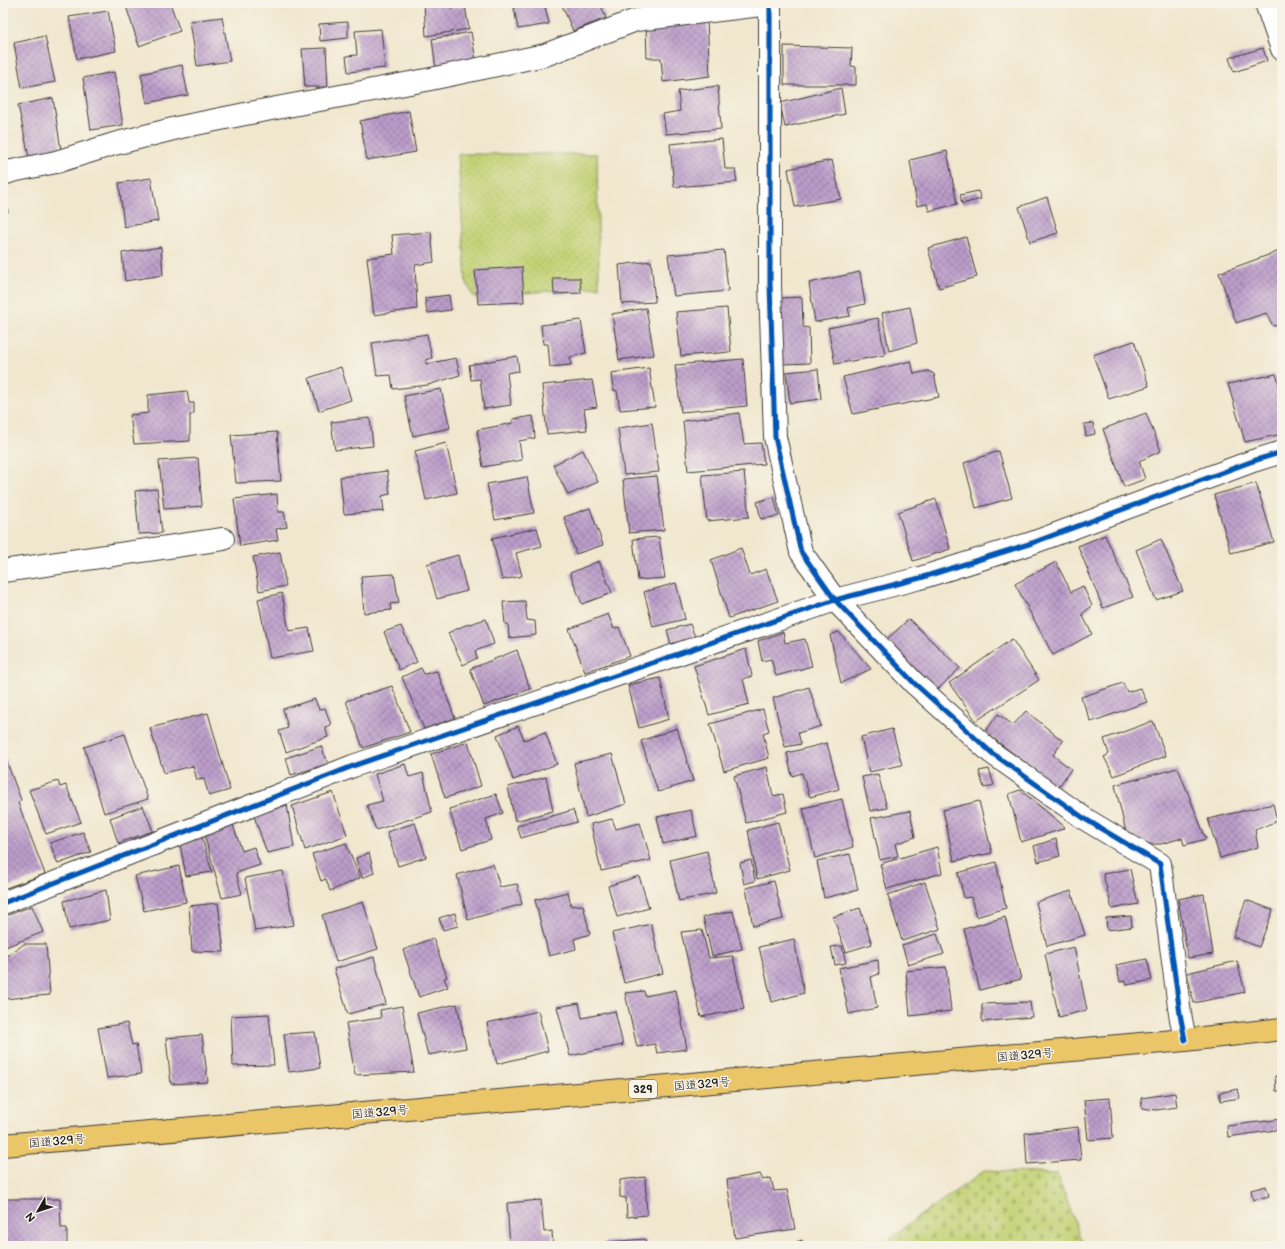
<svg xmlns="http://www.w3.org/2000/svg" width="1285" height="1249" font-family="'Balsamiq Sans','Klee One',sans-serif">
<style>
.cemetery{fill:url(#cemetery-stones);stroke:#6f7748}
.park{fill:url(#park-dots);stroke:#6f7748}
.building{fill:url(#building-cross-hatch)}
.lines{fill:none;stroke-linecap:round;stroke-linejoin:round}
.street-casing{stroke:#3c3a37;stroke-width:24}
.highway-casing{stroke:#3c3a37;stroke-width:24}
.street{stroke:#fff;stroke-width:22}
.highway{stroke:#ebc669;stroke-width:22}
.cycleway-casing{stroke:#f7f3e8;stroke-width:8}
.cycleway{stroke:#0057b8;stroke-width:5}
.labels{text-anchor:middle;stroke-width:3;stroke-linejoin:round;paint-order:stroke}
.shield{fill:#f7f3e8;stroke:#5e5c59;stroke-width:1}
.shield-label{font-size:11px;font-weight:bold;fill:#1c1c1c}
.street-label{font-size:12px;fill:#1c1c1c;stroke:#f7f3e8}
</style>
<defs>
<pattern id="cemetery-stones" width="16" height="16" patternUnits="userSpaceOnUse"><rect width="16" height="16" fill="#c2d275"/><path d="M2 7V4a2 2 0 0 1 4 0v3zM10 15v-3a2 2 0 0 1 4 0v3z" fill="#a6b465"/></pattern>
<pattern id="park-dots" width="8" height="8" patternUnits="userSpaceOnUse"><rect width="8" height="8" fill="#c2d275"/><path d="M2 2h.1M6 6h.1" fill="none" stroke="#a6b465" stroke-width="1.8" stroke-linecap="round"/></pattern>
<pattern id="building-cross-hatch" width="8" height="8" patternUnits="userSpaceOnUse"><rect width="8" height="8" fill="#bc9dca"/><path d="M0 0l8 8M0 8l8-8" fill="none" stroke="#987fa3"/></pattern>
</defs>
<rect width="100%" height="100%" fill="#f7f3e8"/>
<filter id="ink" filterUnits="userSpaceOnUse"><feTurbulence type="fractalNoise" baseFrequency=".025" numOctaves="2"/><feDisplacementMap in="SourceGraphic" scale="8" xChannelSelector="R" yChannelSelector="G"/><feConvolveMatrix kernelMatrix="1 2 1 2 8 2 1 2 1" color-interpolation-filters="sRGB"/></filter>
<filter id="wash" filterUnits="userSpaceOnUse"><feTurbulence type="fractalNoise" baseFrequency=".012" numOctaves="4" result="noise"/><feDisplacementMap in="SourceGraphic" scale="16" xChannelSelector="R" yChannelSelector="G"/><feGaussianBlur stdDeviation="0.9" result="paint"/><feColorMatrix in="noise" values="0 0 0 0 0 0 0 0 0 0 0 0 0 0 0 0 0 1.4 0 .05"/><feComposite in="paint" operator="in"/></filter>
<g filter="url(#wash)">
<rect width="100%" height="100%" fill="#f0e7ce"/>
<polygon class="cemetery" points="984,1171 1057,1174 1084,1246 882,1246 903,1228"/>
<polygon class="park" points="458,154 597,154 599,287 474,297 466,282"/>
<g id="blocks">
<g class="building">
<polygon points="125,3 170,3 180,31 139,46"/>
<polygon points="424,3 450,3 451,8 465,6 469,29 426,36"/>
<polygon points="513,3 544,3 549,24 518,29"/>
<polygon points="561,3 600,3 606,18 573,31"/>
<polygon points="108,11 116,51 77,59 69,17"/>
<polygon points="222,17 230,61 197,66 190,21"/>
<polygon points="707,21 710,76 663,82 661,58 647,58 646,27"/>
<polygon points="348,22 348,38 320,41 319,24"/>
<polygon points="381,29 385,68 348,72 346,56 357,55 355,31"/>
<polygon points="471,32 476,61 436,69 432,39"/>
<polygon points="45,36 55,82 22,88 14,43"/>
<polygon points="784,46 852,48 851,66 856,67 856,85 784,85"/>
<polygon points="326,48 328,87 305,87 302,49"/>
<polygon points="1263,48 1267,61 1234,72 1229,58"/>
<polygon points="182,65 188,95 147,103 141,74"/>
<polygon points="114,72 123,125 91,130 83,78"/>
<polygon points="718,86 721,129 666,134 663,114 680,111 678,91"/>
<polygon points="841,88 845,114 785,127 780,103"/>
<polygon points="53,98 61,150 29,157 18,105"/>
<polygon points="409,111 416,152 367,160 360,121"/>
<polygon points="722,139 725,169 735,169 737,182 674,187 670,144"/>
<polygon points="947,151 957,204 929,211 927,204 917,206 910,160"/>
<polygon points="832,160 841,199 795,207 788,169"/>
<polygon points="151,178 158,221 124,227 119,183"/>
<polygon points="978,191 981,199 962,204 960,195"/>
<polygon points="3,196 8,212 3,213"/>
<polygon points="1047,197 1058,233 1030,242 1019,207"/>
<polygon points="431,232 434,262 415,265 417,309 374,315 367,258 394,254 392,235"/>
<polygon points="966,237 977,277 939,288 928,248"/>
<polygon points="161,247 163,275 125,281 122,253"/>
<polygon points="724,250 728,291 674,296 668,255"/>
<polygon points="1282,250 1282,324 1273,326 1266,313 1236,323 1219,273"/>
<polygon points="651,261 655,302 622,304 619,265"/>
<polygon points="522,267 524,302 478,304 475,270"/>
<polygon points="860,272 865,304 848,308 850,316 815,322 809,283"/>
<polygon points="553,278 580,278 581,293 554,294"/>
<polygon points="449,295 451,310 427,313 425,298"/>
<polygon points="802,297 803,327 809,328 810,363 781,364 781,298"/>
<polygon points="910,307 917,343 889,351 882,313"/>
<polygon points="646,308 654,355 619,360 612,314"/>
<polygon points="727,308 731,352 681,356 676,312"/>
<polygon points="878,318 885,355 835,364 828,328"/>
<polygon points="581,320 586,353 570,357 571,365 550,367 548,344 543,344 541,325"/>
<polygon points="427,334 432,358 426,360 426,364 456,358 460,375 428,385 393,389 391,375 377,376 372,343"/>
<polygon points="1134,341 1149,386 1109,399 1093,355"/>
<polygon points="517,356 519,371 507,373 511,405 484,409 480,379 471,380 469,365"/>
<polygon points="743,359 747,406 681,412 675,365"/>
<polygon points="911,361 914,374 928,371 934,374 939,397 853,414 843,377"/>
<polygon points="341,367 351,400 319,411 309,378"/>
<polygon points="649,368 655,407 620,410 617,391 613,390 611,373"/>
<polygon points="818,369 821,399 790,403 786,372"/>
<polygon points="1276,374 1282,394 1282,434 1245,442 1228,384"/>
<polygon points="592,380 597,407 584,409 587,430 547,434 542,385"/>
<polygon points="441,389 450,428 413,436 404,396"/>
<polygon points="187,391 189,403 194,403 194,413 190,415 190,441 134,444 130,415 148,413 148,395"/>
<polygon points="739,413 744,444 761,443 764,464 688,471 683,421"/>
<polygon points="1146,413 1161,451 1139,461 1145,479 1124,487 1103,429"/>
<polygon points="533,416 535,438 519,441 522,460 483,467 477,430 513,423 513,419"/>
<polygon points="370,418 373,446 335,450 331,422"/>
<polygon points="652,423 659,472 624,475 618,428"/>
<polygon points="1093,423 1095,434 1086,436 1084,424"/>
<polygon points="277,432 281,481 236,483 231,435"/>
<polygon points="446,443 457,493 426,500 415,451"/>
<polygon points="583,450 598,482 568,495 553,465"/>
<polygon points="999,451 1012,498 976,508 964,463"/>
<polygon points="198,458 202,506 164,509 159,461"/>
<polygon points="387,471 390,494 382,496 384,511 344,514 340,477"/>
<polygon points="744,472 749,517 707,521 702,475"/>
<polygon points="657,476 664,530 629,533 623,479"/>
<polygon points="527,477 534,513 495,520 487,484"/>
<polygon points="1256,483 1274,542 1231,553 1214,495"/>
<polygon points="157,489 162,533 139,534 135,491"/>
<polygon points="277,494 278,512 284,512 287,527 276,529 278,540 240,546 234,499"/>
<polygon points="774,497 779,516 761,519 757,502"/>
<polygon points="936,499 950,549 913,561 898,512"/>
<polygon points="590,508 603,545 576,554 564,517"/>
<polygon points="537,528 542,546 516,553 522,576 502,580 492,538"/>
<polygon points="1105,535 1133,597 1103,608 1078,546"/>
<polygon points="659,537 665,578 638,580 633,539"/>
<polygon points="1161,539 1183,591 1156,600 1136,550"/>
<polygon points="741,548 750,575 766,569 778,601 729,618 711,560"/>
<polygon points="280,552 286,586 259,591 253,557"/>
<polygon points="458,555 467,591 437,599 427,564"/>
<polygon points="599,561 612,593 582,604 570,573"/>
<polygon points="1056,562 1071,592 1083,586 1092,606 1082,614 1092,634 1053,655 1015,584"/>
<polygon points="394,574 399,603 390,604 391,610 364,613 361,576"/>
<polygon points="676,583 685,619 653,627 644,592"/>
<polygon points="282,593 289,631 309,628 314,651 270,658 258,599"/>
<polygon points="525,601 527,620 535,621 536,635 509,638 508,624 505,624 503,602"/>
<polygon points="608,614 614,629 619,627 630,656 585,672 569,629"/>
<polygon points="486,619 494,644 475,651 477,658 463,665 448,633 463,626"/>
<polygon points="909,619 960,668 935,692 886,640"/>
<polygon points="690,624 695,637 671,644 667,630"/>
<polygon points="401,626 417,662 399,670 384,632"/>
<polygon points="783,632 785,643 805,639 812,666 776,676 771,659 762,661 758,641"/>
<polygon points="839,632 871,669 841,683 830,635"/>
<polygon points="1012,639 1039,680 976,721 949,683"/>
<polygon points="746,649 752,676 743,679 749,704 709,715 694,666"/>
<polygon points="517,650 530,689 484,706 470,669"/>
<polygon points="421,668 424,674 437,671 455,718 424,729 402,677"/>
<polygon points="660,678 669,719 639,728 628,685"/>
<polygon points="1123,683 1127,692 1140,688 1147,702 1091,722 1081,697"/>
<polygon points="392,686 410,732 363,748 346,701"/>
<polygon points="809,687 821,726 798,733 801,744 785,747 773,698"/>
<polygon points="315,699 319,710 325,708 331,725 325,727 328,737 286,752 279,731 288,728 283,709"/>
<polygon points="763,709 769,731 763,733 769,758 724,771 710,724"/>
<polygon points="1026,711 1063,741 1053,755 1071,769 1058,788 985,732 998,714 1013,725"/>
<polygon points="208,713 230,790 209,796 204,779 197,780 193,766 164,773 150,728"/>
<polygon points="1153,721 1166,756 1114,776 1104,757 1109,754 1104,739"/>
<polygon points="518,726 524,740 545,732 557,764 513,780 497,735"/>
<polygon points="677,728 693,781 658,792 641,741"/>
<polygon points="892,729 902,765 869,772 861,737"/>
<polygon points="125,734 148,799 104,813 84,747"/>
<polygon points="468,742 481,786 445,798 431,754"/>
<polygon points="827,743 839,789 810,797 802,773 792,776 787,753"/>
<polygon points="321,746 328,764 291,775 286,758"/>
<polygon points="3,752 21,800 18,803 45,874 3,889"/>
<polygon points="612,754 626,804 586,817 574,763"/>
<polygon points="405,764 409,777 423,773 432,812 376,830 367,805 383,801 375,774"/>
<polygon points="767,767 773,796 783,794 787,812 746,823 734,776"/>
<polygon points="1178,768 1206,839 1184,845 1182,838 1161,844 1146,844 1126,832 1115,785"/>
<polygon points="989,769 994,785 984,788 979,771"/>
<polygon points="878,774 887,808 870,811 862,777"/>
<polygon points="546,777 553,811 515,821 508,787"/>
<polygon points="58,781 60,787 66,785 81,822 46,834 29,790"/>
<polygon points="1020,790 1064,826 1063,829 1021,842 1009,794"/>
<polygon points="333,792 347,835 305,850 292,806"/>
<polygon points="496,794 503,813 486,819 491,840 462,849 449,809"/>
<polygon points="842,799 853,847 815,858 803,808"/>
<polygon points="979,801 992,853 954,861 943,810"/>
<polygon points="1273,804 1277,821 1255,830 1258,847 1220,858 1208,819"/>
<polygon points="287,805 294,847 267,853 254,816"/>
<polygon points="143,806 153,831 118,843 110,818"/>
<polygon points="573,810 577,822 521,838 517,826"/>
<polygon points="691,810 697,836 663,844 657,817"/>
<polygon points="910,811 915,837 895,844 898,856 880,860 871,818"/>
<polygon points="612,819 616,829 640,823 651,860 601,871 591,824"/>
<polygon points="778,822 790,870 757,879 748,830"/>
<polygon points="415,823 426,857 398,866 387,832"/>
<polygon points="233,825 242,851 254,847 260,865 236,873 242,894 222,898 204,834"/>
<polygon points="83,832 91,852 58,864 50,843"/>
<polygon points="202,837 212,872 186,876 180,844"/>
<polygon points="1056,839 1060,856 1038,862 1034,846"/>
<polygon points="346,843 360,878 330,891 326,879 321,881 312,854"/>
<polygon points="937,847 942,873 887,889 880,864"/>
<polygon points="707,851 716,893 679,901 670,860"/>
<polygon points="369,853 374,873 362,878 356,858"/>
<polygon points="850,854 858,890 824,898 817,861"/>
<polygon points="751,860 755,881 744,884 740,863"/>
<polygon points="996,862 1006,908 976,917 971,897 964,898 958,873"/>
<polygon points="493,864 500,887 517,884 522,904 468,920 457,875"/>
<polygon points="179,866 186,902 144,911 135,876"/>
<polygon points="1130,869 1138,904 1112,909 1103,874"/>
<polygon points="283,871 294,925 255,931 245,878"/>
<polygon points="639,876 649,908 617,917 608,886"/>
<polygon points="774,881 783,919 753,926 746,888"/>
<polygon points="925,882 940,929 902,941 888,895"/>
<polygon points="106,890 110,920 69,929 64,901"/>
<polygon points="1071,891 1085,935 1047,946 1036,902"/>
<polygon points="568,892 571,906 583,905 590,934 574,939 576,949 549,956 535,900"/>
<polygon points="1204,894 1213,954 1188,958 1178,899"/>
<polygon points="1246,900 1273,910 1259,947 1233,937"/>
<polygon points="363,902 378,949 336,962 322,915"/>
<polygon points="218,903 224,952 192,951 189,906"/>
<polygon points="32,906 43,932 3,948 3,917"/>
<polygon points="860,908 872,944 846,952 833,917"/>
<polygon points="733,911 742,949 712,956 703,917"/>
<polygon points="455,913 458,926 443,930 439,918"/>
<polygon points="1131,916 1132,927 1107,930 1106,918"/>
<polygon points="1005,917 1021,979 980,990 964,929"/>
<polygon points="651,924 663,973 624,983 612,933"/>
<polygon points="702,930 709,958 733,956 744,1009 701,1017 681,932"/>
<polygon points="937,934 944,954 908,965 902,945"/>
<polygon points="433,938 447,977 444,978 448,987 419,997 403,950"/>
<polygon points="794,939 804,993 772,1002 759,947"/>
<polygon points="24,944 46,944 50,995 3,999 3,955 9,955"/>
<polygon points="842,946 846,963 835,965 831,947"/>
<polygon points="1074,947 1087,1010 1059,1017 1045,954"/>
<polygon points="374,957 386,1004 348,1014 334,969"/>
<polygon points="1147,959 1152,980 1127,985 1126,981 1120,982 1116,965"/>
<polygon points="878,960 879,974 871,977 877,1008 849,1014 839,968"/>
<polygon points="1237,961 1245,992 1194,1003 1187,973"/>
<polygon points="946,967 951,1011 910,1016 906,971"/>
<polygon points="676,990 687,1049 657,1053 655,1044 637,1047 625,993 644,991 645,996"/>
<polygon points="1030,1002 1032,1017 982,1022 982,1004"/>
<polygon points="579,1003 582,1018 615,1011 623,1045 570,1056 557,1007"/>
<polygon points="457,1004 466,1048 428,1055 417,1013"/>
<polygon points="402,1006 414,1072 355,1075 346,1023 381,1018 380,1010"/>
<polygon points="538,1011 548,1051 497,1064 487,1023"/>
<polygon points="269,1014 274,1065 233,1066 231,1016"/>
<polygon points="127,1023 132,1045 136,1044 141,1074 107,1078 98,1028"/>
<polygon points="315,1032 320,1068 289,1072 284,1034"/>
<polygon points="202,1035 208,1082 171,1084 166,1038"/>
<polygon points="1275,1076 1282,1076 1282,1091 1276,1091"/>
<polygon points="1238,1089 1240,1098 1221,1101 1219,1093"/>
<polygon points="1175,1093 1177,1107 1156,1110 1142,1108 1141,1098"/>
<polygon points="1110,1098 1113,1138 1088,1140 1084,1100"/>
<polygon points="1282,1119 1282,1129 1228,1137 1227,1126"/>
<polygon points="1078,1127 1081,1160 1027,1164 1025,1133"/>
<polygon points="760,1174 763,1180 771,1178 774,1191 787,1190 795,1229 735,1238 727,1180"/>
<polygon points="645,1177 647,1215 627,1217 626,1198 620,1197 620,1180"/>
<polygon points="1266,1186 1269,1196 1253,1200 1251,1190"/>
<polygon points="3,1199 60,1199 61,1228 67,1228 67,1246 3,1246"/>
<polygon points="541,1200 544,1232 552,1231 553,1246 510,1246 507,1203"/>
<polygon points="645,1239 646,1246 606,1246 606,1242"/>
<polygon points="802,1240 804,1246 787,1246"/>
</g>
</g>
</g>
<g filter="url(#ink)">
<use href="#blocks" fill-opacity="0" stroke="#3c3a37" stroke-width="1"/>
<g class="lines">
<g class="street-casing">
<g id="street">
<polyline points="770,3 770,284 775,437 801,552 835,600 914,683 992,753 1085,819 1160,864 1180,1014 1185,1040"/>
<polyline points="1266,3 1282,49"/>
<polyline points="3,174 12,171 56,162 114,144 181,127 250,113 426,80 545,55 636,20 770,4"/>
<polyline points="3,571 223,539"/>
<polyline points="3,903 353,766 835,600 920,578 1032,543 1253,461 1282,452"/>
</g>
</g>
<g class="highway-casing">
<polyline id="highway" points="3,1145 1185,1040 1282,1029"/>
</g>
<use href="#street" class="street"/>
<use href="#highway" class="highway"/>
<g class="cycleway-casing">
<g id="cycleway">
<polyline points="770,3 770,284 775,437 801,552 835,600 914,683 992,753 1085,819 1160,864 1180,1014 1185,1040"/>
<polyline points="3,903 353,766 835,600 920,578 1032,543 1253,461 1282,452"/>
</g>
</g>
<use href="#cycleway" class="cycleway"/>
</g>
</g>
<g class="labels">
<rect class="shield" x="629" y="1080" width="28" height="18" rx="3"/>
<g class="shield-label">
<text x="643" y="1093">329</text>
</g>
<g class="street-label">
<text transform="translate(1025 1055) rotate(-5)" y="4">国道329号</text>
<text transform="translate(702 1084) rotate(-5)" y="4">国道329号</text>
<text transform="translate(380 1112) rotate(-5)" y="4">国道329号</text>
<text transform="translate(57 1141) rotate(-5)" y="4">国道329号</text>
</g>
</g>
<rect width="1285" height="1249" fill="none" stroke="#f7f3e8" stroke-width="16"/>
<g transform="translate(38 1211) rotate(231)" stroke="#f7f3e8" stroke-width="3" paint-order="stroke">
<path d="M0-3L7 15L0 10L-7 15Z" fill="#1c1c1c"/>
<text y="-6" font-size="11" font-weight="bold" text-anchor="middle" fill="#1c1c1c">N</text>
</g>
</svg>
